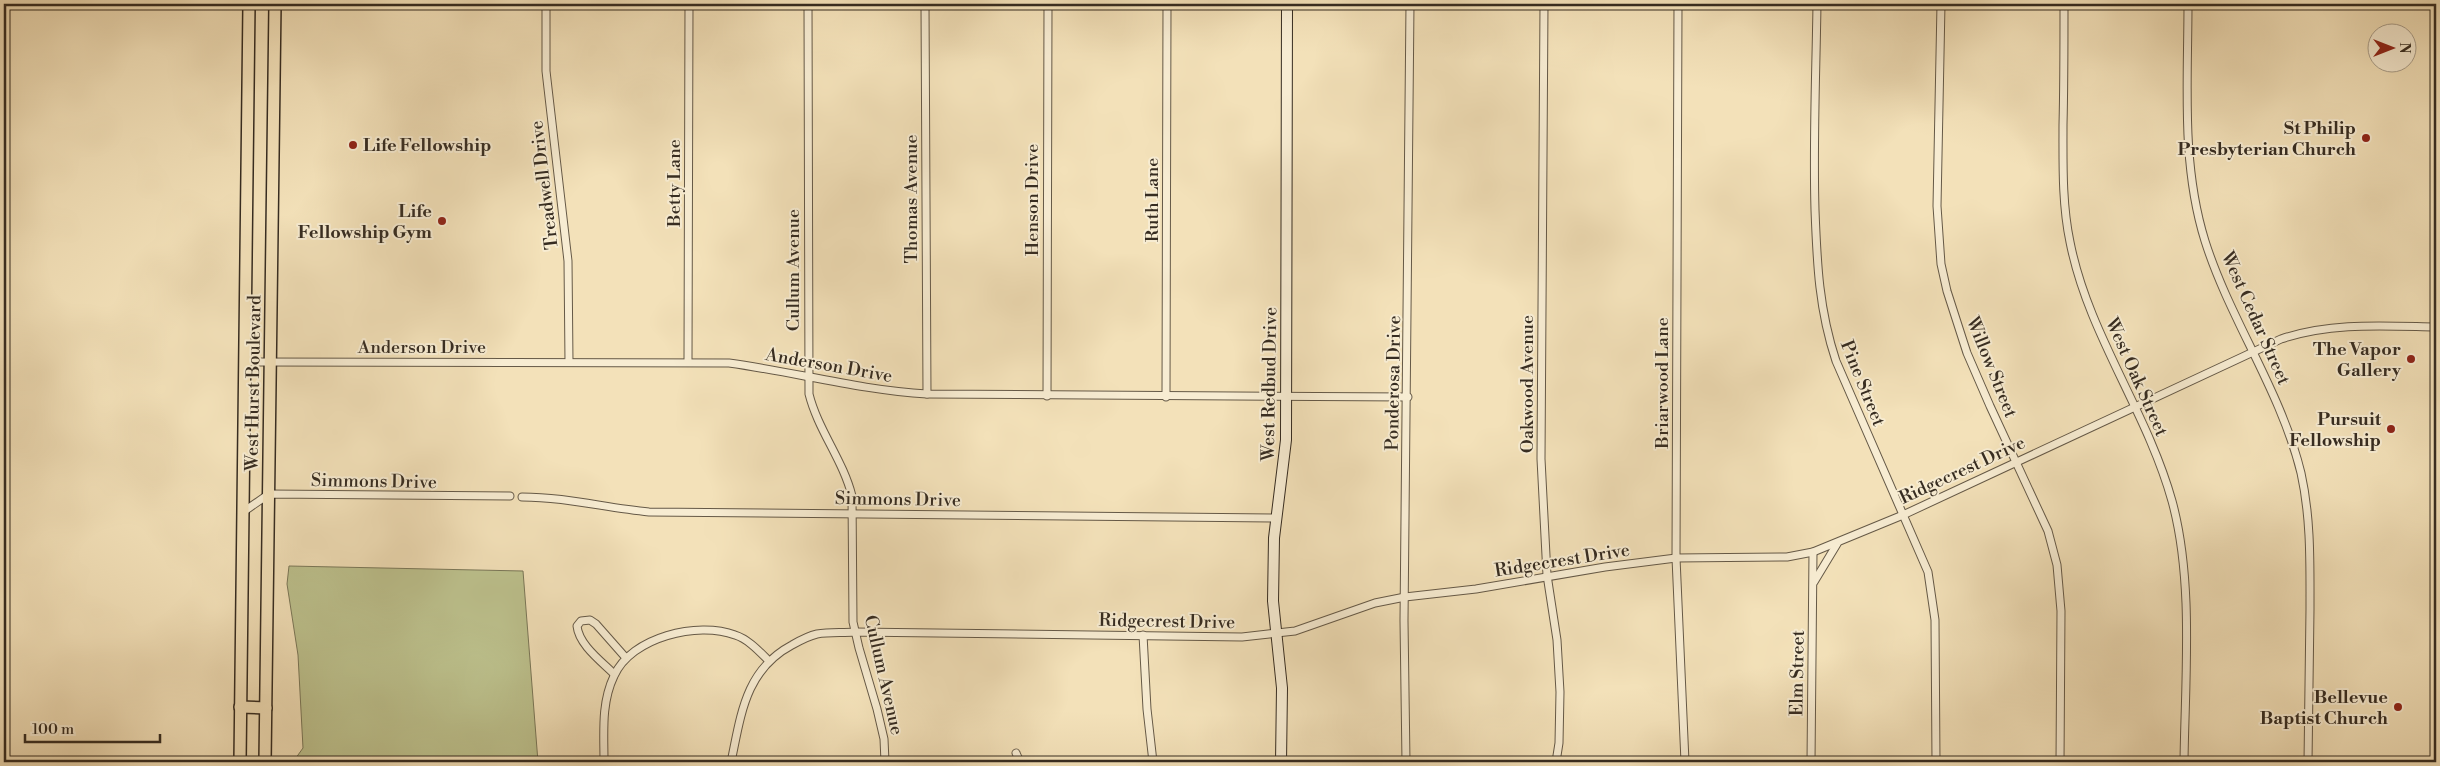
<svg xmlns="http://www.w3.org/2000/svg" width="2440" height="766" font-family="'Libre Bodoni',serif">
<style>
.green{fill:#bdc28e;stroke:#7a7758}
.lines{fill:none;stroke-linecap:round;stroke-linejoin:round}
.street-casing{stroke:#655947;stroke-width:9}
.secondary-casing{stroke:#362c21;stroke-width:12}
.primary-casing{stroke:#362c21;stroke-width:14}
.street{stroke:#f7ecd2;stroke-width:7}
.secondary{stroke:#f7ecd2;stroke-width:10}
.primary{stroke:#f3e1b9;stroke-width:11}
.poi-dot{fill:#8f2418;stroke:#f7ecd2;stroke-width:2}
.labels{text-anchor:middle;stroke-width:4;stroke-linejoin:round;paint-order:stroke}
.poi-label{font-size:18px;font-weight:bold;fill:#362c21;stroke:#f7ecd2;text-anchor:end}
.street-label{font-size:18px;fill:#362c21;stroke:#f7ecd2}
</style>
<rect width="100%" height="100%" fill="#f3e1b9"/>
<filter id="stains"><feTurbulence type="fractalNoise" baseFrequency=".004" numOctaves="4"/><feColorMatrix values="0 0 0 0 .2 0 0 0 0 .09 0 0 0 0 .02 0 0 0 .5 -.17"/></filter>
<radialGradient id="worn" r=".72"><stop offset=".6" stop-color="#630" stop-opacity="0"/><stop offset="1" stop-color="#630" stop-opacity=".3"/></radialGradient>
<polygon class="green" points="289,566 523,571 538,762 293,762 303,748 298,655 287,584"/>
<g class="lines">
<g class="street-casing">
<g id="street">
<polyline points="546,4 546,71 568,261 569,362"/>
<path d="M808,4L809,394C818,430 843,460 852,496L853,622L859,648L877,709L884,739L885,762"/>
<polyline points="925,4 927,394"/>
<polyline points="1544,4 1541,459 1547,575 1557,640 1560,692 1559,743 1556,762"/>
<polyline points="1678,4 1676,558 1685,762"/>
<path d="M1817,4C1816,73 1813,142 1815,210C1817,264 1819,310 1836,361L1928,572L1935,620L1936,762"/>
<polyline points="1941,4 1937,206 1941,264 1947,291 1967,353 1990,406 2048,531 2057,565 2061,611 2060,762"/>
<path d="M2064,4C2064,44 2064,85 2063,125C2063,164 2062,204 2070,242C2088,334 2147,411 2172,501C2194,581 2185,679 2184,762"/>
<path d="M2188,4C2188,83 2181,164 2205,241C2230,320 2281,391 2301,473C2311,518 2310,563 2310,609C2309,660 2309,711 2308,762"/>
<path d="M244,362L729,363C795,372 860,390 927,394L1408,397"/>
<polyline points="688,362 689,4"/>
<polyline points="1047,396 1048,4"/>
<polyline points="1166,397 1167,4"/>
<path d="M522,497C566,497 606,508 649,512L1274,518"/>
<polyline points="243,512 269,494 510,496"/>
<polyline points="1814,582 1837,544"/>
<polyline points="1143,635 1147,709 1153,762"/>
<path d="M614,674C601,661 579,645 577,626L581,621L590,620L596,624L626,658"/>
<polyline points="1016,753 1020,762"/>
<path d="M604,762C604,733 601,703 614,676C631,637 698,621 735,635C748,639 759,651 768,660"/>
<path d="M731,762C741,715 745,670 792,645C799,641 808,636 817,634C829,632 842,633 855,632L1242,637L1295,631L1375,603L1405,597L1476,589L1605,567L1676,558L1787,557L1813,552L1903,515L2281,339C2331,322 2384,326 2436,327"/>
<polyline points="1406,762 1404,621 1410,4"/>
<polyline points="1811,762 1813,552"/>
</g>
</g>
<g class="secondary-casing">
<polyline id="secondary" points="1281,762 1282,688 1273,601 1274,538 1286,440 1287,4"/>
</g>
<g class="primary-casing">
<g id="primary">
<polyline points="240,707 266,708"/>
<polyline points="240,762 249,4"/>
<polyline points="265,762 275,4"/>
</g>
</g>
<use href="#street" class="street"/>
<use href="#secondary" class="secondary"/>
<use href="#primary" class="primary"/>
</g>
<g class="poi-dot">
<circle cx="2366" cy="138" r="5"/>
<circle cx="353" cy="145" r="5"/>
<circle cx="442" cy="221" r="5"/>
<circle cx="2411" cy="359" r="5"/>
<circle cx="2391" cy="429" r="5"/>
<circle cx="2398" cy="707" r="5"/>
</g>
<g class="labels">
<g class="poi-label">
<text x="2356" y="134">St Philip<tspan x="2356" dy="21">Presbyterian Church</tspan></text>
<text x="363" y="151" text-anchor="start">Life Fellowship</text>
<text x="432" y="217">Life<tspan x="432" dy="21">Fellowship Gym</tspan></text>
<text x="2401" y="355">The Vapor<tspan x="2401" dy="21">Gallery</tspan></text>
<text x="2381" y="425">Pursuit<tspan x="2381" dy="21">Fellowship</tspan></text>
<text x="2388" y="703">Bellevue<tspan x="2388" dy="21">Baptist Church</tspan></text>
</g>
<g class="street-label">
<text transform="translate(674 183) rotate(-90)" y="6">Betty Lane</text>
<text transform="translate(544 185) rotate(-97)" y="6">Treadwell Drive</text>
<text transform="translate(911 199) rotate(-90)" y="6">Thomas Avenue</text>
<text transform="translate(1032 200) rotate(-90)" y="6">Henson Drive</text>
<text transform="translate(1152 200) rotate(-90)" y="6">Ruth Lane</text>
<text transform="translate(793 270) rotate(-90)" y="6">Cullum Avenue</text>
<text transform="translate(2256 318) rotate(66)" y="6">West Cedar Street</text>
<text x="422" y="353">Anderson Drive</text>
<text transform="translate(829 365) rotate(10)" y="6">Anderson Drive</text>
<text transform="translate(1992 367) rotate(68)" y="6">Willow Street</text>
<text transform="translate(2137 377) rotate(66)" y="6">West Oak Street</text>
<text transform="translate(253 383) rotate(-89)" y="6">West Hurst Boulevard</text>
<text transform="translate(1393 383) rotate(-89)" y="6">Ponderosa Drive</text>
<text transform="translate(1662 383) rotate(-90)" y="6">Briarwood Lane</text>
<text transform="translate(1863 383) rotate(68)" y="6">Pine Street</text>
<text transform="translate(1269 384) rotate(-89)" y="6">West Redbud Drive</text>
<text transform="translate(1527 384) rotate(-90)" y="6">Oakwood Avenue</text>
<text transform="translate(1962 470) rotate(-25)" y="6">Ridgecrest Drive</text>
<text transform="translate(374 481) rotate(1)" y="6">Simmons Drive</text>
<text transform="translate(898 499) rotate(1)" y="6">Simmons Drive</text>
<text transform="translate(1562 560) rotate(-9)" y="6">Ridgecrest Drive</text>
<text transform="translate(1167 621) rotate(1)" y="6">Ridgecrest Drive</text>
<text transform="translate(1797 673) rotate(-89)" y="6">Elm Street</text>
<text transform="translate(884 675) rotate(77)" y="6">Cullum Avenue</text>
</g>
</g>
<rect width="2440" height="766" fill="none" stroke="#f3e1b9" stroke-width="20"/>
<rect x="5" y="5" width="2430" height="756" fill="none" stroke="#362c21" stroke-width="2.5"/>
<rect x="10" y="10" width="2420" height="746" fill="none" stroke="#362c21"/>
<g transform="translate(2392 48) rotate(90)"><circle r="24" fill="#f7ecd2" stroke="#aa9f8b"/>
<path d="M0-4L9 19L0 12L-9 19Z" fill="#8f2418"/>
<text y="-8" font-size="14" font-weight="bold" text-anchor="middle" fill="#362c21">N</text>
</g>
<path d="M25 734v8h135v-8" fill="none" stroke="#362c21" stroke-width="2.5"/>
<text x="32" y="734" font-size="15" fill="#362c21" stroke="#f7ecd2" stroke-width="4" paint-order="stroke">100 m</text>
<rect width="100%" height="100%" filter="url(#stains)"/>
<rect width="100%" height="100%" fill="url(#worn)"/>
</svg>
